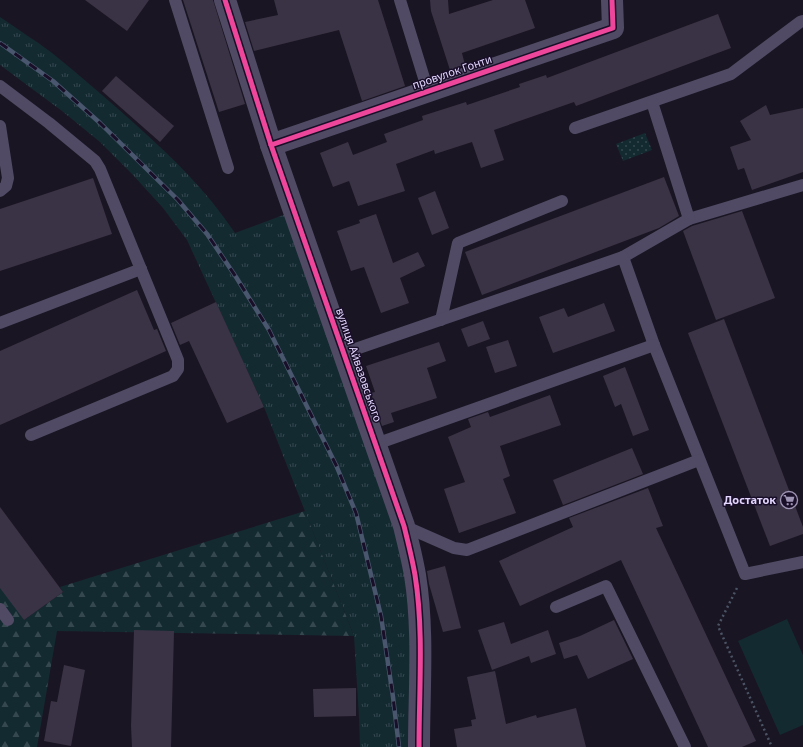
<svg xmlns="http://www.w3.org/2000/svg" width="803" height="747" font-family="'Noto Sans',sans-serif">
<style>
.grass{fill:url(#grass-tufts)}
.forest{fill:url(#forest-firs)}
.park{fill:url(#park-dots)}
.garden{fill:#132a31}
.building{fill:#3a3345}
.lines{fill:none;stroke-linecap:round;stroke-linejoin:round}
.path{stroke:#4b5465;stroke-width:2.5;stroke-dasharray:2 3;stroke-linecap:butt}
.lane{stroke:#504a64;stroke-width:12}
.street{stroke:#504a64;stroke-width:22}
.rail-casing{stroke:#4a566e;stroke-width:4.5}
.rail{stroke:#190f29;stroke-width:3;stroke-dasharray:9;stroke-linecap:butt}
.cycleway-casing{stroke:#190f29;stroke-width:8}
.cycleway{stroke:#ed469a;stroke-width:5}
.labels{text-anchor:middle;stroke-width:3;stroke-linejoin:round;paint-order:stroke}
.street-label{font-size:11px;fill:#e4d7ff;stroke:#190f29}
.poi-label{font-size:11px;font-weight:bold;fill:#e4d7ff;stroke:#190f29;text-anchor:end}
</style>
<defs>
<pattern id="grass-tufts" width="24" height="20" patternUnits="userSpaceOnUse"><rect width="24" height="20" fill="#132a31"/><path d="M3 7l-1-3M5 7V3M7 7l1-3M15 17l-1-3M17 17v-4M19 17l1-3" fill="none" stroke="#354850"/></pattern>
<pattern id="forest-firs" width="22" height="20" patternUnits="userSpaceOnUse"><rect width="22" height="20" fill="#132a31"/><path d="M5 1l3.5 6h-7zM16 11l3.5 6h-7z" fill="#354850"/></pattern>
<pattern id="park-dots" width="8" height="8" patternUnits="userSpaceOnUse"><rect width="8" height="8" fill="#132a31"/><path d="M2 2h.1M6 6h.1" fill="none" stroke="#354850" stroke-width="1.8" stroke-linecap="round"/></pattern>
</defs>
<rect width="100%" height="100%" fill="#1a1523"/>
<path class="grass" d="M0,17C17,29 35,40 52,53C81,76 108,100 135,124C173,158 207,191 235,233L294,211L404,526L419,747H360L359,717L354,636L264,407L187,240L163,208L132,174L100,142L62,111L0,65Z"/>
<polygon class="forest" points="305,511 354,636 57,631 37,747 0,747 0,584 24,620 63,592 60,587"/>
<polygon class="park" points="645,133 652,150 623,161 616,144"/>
<polygon class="garden" points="787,619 803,655 803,725 780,735 738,641"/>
<g class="building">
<polygon points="85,0 149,0 127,31"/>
<polygon points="183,0 213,0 245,104 219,112"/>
<polygon points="274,0 378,0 405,86 362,101 339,30 254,51 245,22 278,15"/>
<polygon points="430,0 448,0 449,14 493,0 525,0 535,28 462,53 465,65 450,70 431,11"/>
<polygon points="718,14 731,48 576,106 574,102 494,130 504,160 481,168 472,142 435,154 434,150 396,164 405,191 358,206 349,181 333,187 320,153 348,142 353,155 387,142 384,134 423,120 422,116 466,102 467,105 520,87 519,84 546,75 547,78"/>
<polygon points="116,76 174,126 160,142 102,91"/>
<polygon points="766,105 770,115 803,108 803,172 752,190 744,168 738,170 730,147 751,140 740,121"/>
<polygon points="664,177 679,216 659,228 482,295 465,252"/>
<polygon points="93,178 112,234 0,271 0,209"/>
<polygon points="435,191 449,228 432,235 418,198"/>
<polygon points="742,211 775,298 716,320 683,231 692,226"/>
<polygon points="376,214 393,263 418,252 425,266 400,278 409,303 381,313 364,267 351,271 337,231 360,223 359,220"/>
<polygon points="137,290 154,330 157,329 166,351 0,425 0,351"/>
<polygon points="216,302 264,407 227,423 189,341 180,345 171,323"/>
<polygon points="604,303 615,331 553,353 539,317 564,308 568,317"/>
<polygon points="724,319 803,527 803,534 770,546 688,333"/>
<polygon points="483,321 490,339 468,347 461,329"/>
<polygon points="508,340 517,366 495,373 486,347"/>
<polygon points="439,342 446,361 427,368 437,398 391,413 394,422 382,426 371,393 375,392 366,366"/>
<polygon points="625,367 649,430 633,436 621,404 615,407 603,376"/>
<polygon points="550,395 561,425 500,446 510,476 503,479 516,513 459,533 444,489 465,482 448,437 471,427 468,419 488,412 490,417"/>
<polygon points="632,448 643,474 563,505 553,480"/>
<polygon points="648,488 663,526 656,528 756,741 742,747 708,747 621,560 520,606 499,561 573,527 569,518"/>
<polygon points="0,507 63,592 24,620 0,588"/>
<polygon points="445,566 461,628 443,632 429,584 427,571"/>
<polygon points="614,620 633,659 588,679 577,655 564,659 559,643 580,636"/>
<polygon points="504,622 511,644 548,630 556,654 531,663 529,656 492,670 478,630"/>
<polygon points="134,630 174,631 171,747 132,747 131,726"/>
<polygon points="64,665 85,670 71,746 44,741 51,701 57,702"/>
<polygon points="495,671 506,724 536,715 537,718 576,708 586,747 457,747 454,729 472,726 471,720 476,719 467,677"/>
<polygon points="356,688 356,716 314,717 313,689"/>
</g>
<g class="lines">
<polyline class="path" points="737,588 718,626 772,747"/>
<g class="lane">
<polyline points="175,0 228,168"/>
<polyline points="400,0 428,91"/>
<polyline points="0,86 49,123 95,161 100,169 178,360 178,369 173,376 31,435"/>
<polyline points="0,126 8,178 6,186 0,191"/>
<polyline points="575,128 731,74 800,22 803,21"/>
<polyline points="689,219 803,185"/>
<polyline points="623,257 689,219 652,102"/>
<polyline points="441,320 458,243 562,201"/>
<polyline points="0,323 141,269"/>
<polyline points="344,353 623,257 654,345 745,574 803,562"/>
<polyline points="376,444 654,345"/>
<polyline points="404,526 454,548 467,550 699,460"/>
<polyline points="556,607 606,586 685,747"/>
<polyline points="0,609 8,620"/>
</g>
<g class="street">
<path d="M225,0L271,145L404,526C408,542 412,558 415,575C424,631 419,690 419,747"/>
<polyline points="271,145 613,28 612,0"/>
</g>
<g class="rail-casing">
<polyline id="rail" points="0,43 53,81 100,123 178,200 207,234 236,277 269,330 336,465 356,513 381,616 393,697 399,747"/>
</g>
<use href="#rail" class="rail"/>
<g class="cycleway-casing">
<g id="cycleway">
<path d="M225,0L271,145L404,526C408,542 412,558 415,575C424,631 419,690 419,747"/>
<polyline points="271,145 613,28 612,0"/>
</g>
</g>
<use href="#cycleway" class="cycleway"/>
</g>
<defs>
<g id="supermarket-ring" transform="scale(0.9)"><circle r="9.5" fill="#190f29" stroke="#9d93b2" stroke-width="1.5"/><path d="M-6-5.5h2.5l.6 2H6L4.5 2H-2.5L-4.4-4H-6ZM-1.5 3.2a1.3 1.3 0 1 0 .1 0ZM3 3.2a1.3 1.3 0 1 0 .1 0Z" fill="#9d93b2"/></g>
</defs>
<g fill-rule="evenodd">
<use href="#supermarket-ring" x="789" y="500"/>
</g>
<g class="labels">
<g class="street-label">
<text transform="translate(452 72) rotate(-19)" y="4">провулок Гонти</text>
<text transform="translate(359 365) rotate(71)" y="4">вулиця Айвазовського</text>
</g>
<g class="poi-label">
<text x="776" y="504">Достаток</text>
</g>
</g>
</svg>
